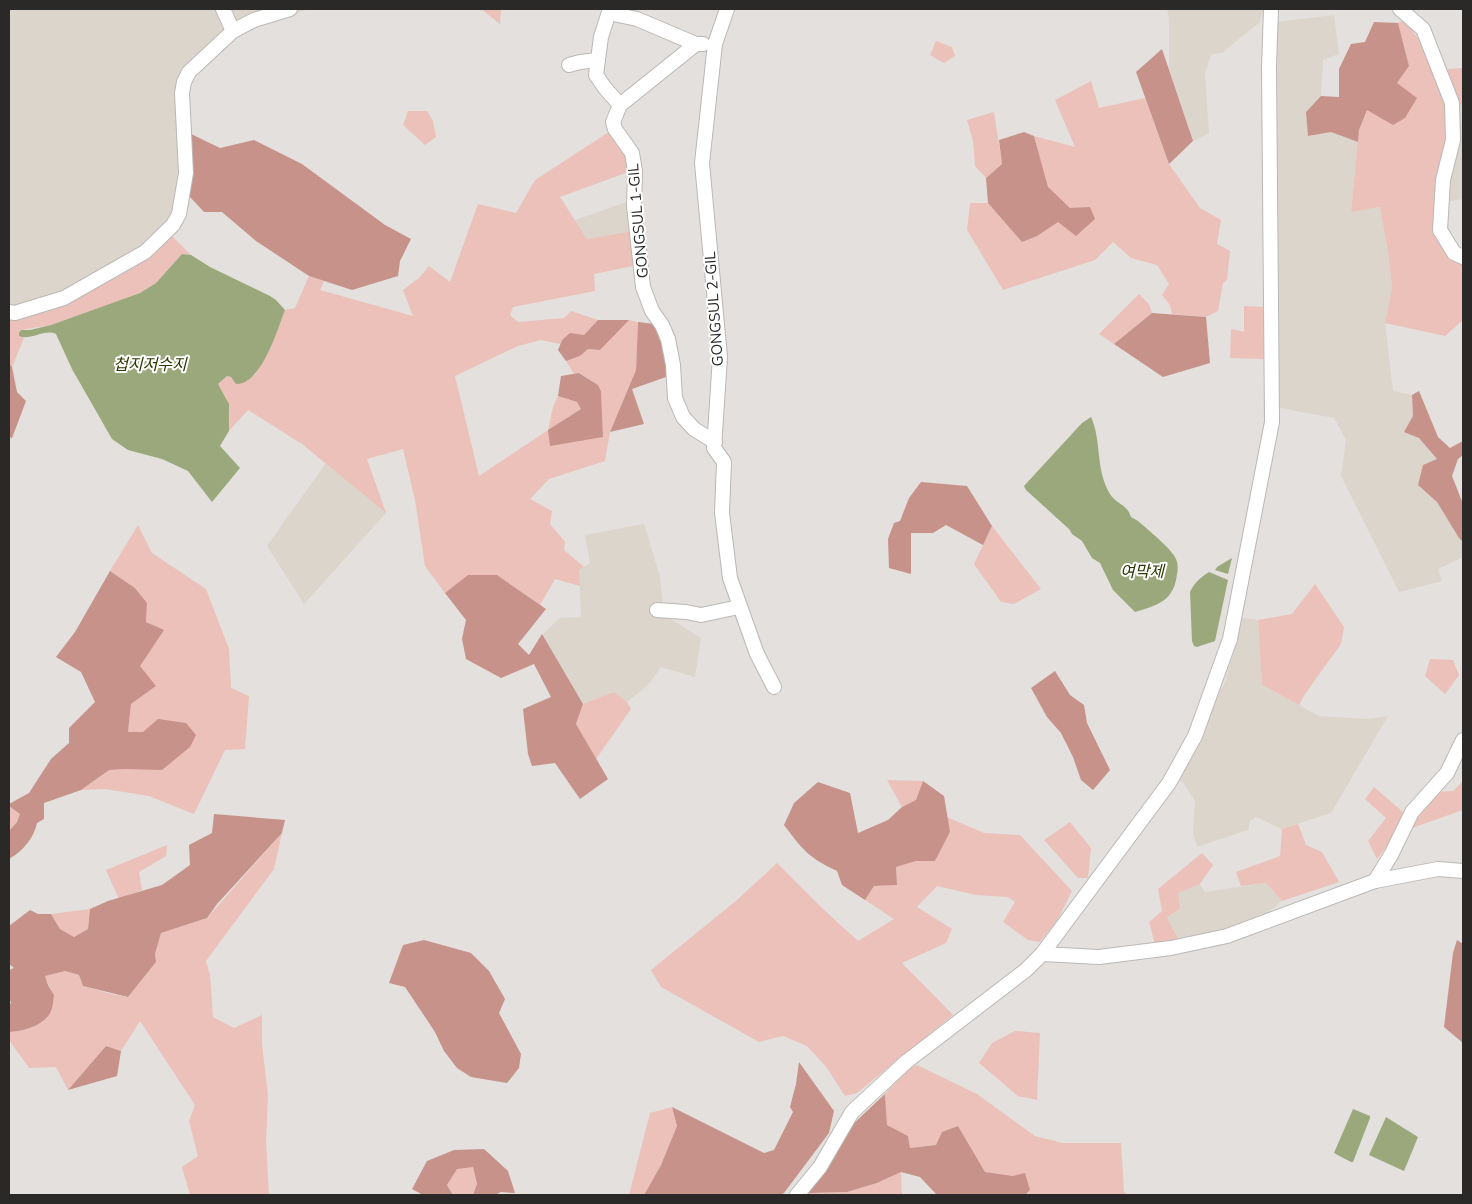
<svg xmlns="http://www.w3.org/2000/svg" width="1472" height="1204" font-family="'Nunito Sans','Noto Sans KR',sans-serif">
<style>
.built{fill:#dcd5cb}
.green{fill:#ecc1ba}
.forest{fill:#c69289}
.water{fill:#9aa87b}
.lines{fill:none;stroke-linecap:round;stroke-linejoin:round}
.minor-casing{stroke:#bab8b5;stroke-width:16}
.minor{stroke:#fff;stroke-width:14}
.labels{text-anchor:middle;stroke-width:4;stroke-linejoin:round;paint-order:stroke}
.street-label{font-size:15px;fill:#2a2928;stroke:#fff}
.water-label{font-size:16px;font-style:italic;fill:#2a3600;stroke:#fff}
</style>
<rect width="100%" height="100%" fill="#e3e0dd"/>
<g class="built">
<polygon points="9,9 308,9 240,34 185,83 180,191 166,238 132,269 51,312 9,318"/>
<polygon points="1167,9 1263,9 1260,22 1223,52 1211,55 1205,74 1209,133 1193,141 1169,68 1169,19"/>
<polygon points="1334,15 1339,54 1323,60 1321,96 1306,112 1309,136 1331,132 1358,142 1351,212 1380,207 1389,258 1392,288 1385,323 1393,391 1412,395 1413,416 1419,438 1437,459 1418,485 1437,502 1459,538 1463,542 1463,557 1438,569 1442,581 1399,592 1341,476 1346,440 1334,418 1264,405 1265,242 1277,143 1275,110 1277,22"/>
<polygon points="1454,104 1463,104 1463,199 1445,202"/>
<polygon points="630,201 633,231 587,239 575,220"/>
<polygon points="326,463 386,513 304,604 267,546"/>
<polygon points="644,524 660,577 664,615 701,638 695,677 661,667 648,685 627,702 614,692 583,704 542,635 560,618 581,617 579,570 590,563 585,535"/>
<polygon points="1242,618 1258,620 1262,685 1319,716 1367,719 1388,716 1331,813 1282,829 1256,817 1250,821 1248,830 1197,847 1193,833 1195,801 1183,782 1176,778 1226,680"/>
<polygon points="1266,883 1282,901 1267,913 1208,934 1178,939 1167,917 1180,909 1177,893 1200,884 1205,892"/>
</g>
<g class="green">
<polygon points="481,9 501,9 500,24"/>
<polygon points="1405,20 1424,47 1446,106 1446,142 1433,227 1446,254 1463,265 1463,320 1445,336 1385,323 1392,288 1389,258 1380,207 1351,212 1359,130 1367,110 1397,83 1409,66 1398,23"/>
<polygon points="936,41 952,47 955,56 944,63 930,55"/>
<polygon points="1463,68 1463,104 1454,104 1448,69"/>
<path d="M1091,81L1099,108L1145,98L1169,164L1200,208L1221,220L1217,244L1230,251L1227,280L1223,283L1218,311L1206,317L1172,314L1170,305L1162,295L1169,284L1157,265L1131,258L1113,242L1095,260L1003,290L967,230L970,203H988L1022,242C1042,234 1056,224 1070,208L1048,188L1034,136L1075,147L1055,100Z"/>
<polygon points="408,111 427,111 433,121 436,137 425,145 403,125"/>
<polygon points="994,112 1002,164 986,178 975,166 973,141 967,120"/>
<path d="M612,130L626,151L631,171L560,197L587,239L633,231L638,265L594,274L595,291L513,307L510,315L518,322L564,318L571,311L598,320L584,335L562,339L560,344L541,340L518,346L455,376L479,476L548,430L553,407L558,396L577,402L581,409L548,430L603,437L601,391L598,385L580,373L574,374L566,361L580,356L588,349H600L629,320L638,322L636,370L610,432L605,461L549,479L530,499L552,511L550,524L565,542L564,550L584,567L579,570L580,586L555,579L540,605L497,575H468L445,593L425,566L415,500L403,449L367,459L386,513L302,444L248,410L229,431C229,420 231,408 226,398C224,393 220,389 218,384L227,376L231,377L236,384L255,375L271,347L285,310L295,308L309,276L324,281L320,290L413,316L403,290L419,278L429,266L450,282L478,204L516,213L535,180Z"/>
<polygon points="173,237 191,255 182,254 156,283 140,293 51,325 21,330 19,336 24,338 12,367 9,363 9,318 51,311 132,269 166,238"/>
<polygon points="1139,294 1149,304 1152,313 1114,344 1099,334"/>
<polygon points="1244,306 1264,307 1264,359 1230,358 1231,329 1244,332"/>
<polygon points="138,525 152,553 206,589 229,649 231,688 249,696 245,749 225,750 194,814 149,796 105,789 81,790 109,770 126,769 143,732 128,732 131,704 156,686 139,666 163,630 146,622 147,603 135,588 110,571"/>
<polygon points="992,526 1041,589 1014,604 1001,602 974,564"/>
<polygon points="1315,584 1344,627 1341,644 1305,694 1299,705 1262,685 1258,620 1292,614"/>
<polygon points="1430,659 1453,660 1459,675 1445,694 1425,676"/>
<polygon points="614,692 627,702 631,709 596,759 576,724 583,704"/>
<polygon points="887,780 923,781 916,800 902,807"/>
<polygon points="1463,781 1463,810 1412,828 1418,813 1438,792 1453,791"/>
<polygon points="1374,787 1403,812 1398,832 1377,859 1368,841 1386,818 1365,799"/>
<polygon points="9,806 20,814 17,822 9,831"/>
<polygon points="947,817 984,833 1020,835 1072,891 1058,919 1040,942 1028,940 1003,922 1015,902 1008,897 976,895 937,886 917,907 952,929 946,943 902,963 953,1015 857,1093 845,1096 827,1068 807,1046 783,1036 759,1042 661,987 651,970 737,900 777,863 824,910 858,941 894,919 865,900 874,886 897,885 896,867 916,861 935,861 950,832"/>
<polygon points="1070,822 1091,848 1088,878 1078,878 1044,840"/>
<polygon points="1298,824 1306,845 1322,852 1339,882 1282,901 1266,883 1241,886 1236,872 1280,856 1282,829"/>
<path d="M282,833L274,869L206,961L210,975L213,1017L234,1028L262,1015V1044L268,1095L266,1142L269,1195H190L182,1167L198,1156L189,1121L195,1105L140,1021L121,1051L106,1046L68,1090L56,1067L29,1068L9,1040V1032C21,1031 43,1027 49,1015C52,1009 53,1001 54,995L44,976L65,971L79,975L83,986L111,994L128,997L156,962L155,954L161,933L207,918Z"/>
<polygon points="167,845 166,856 139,872 142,890 119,899 106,870"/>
<polygon points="1202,853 1213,865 1200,884 1178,893 1180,909 1167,917 1178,939 1155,944 1149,922 1162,911 1158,889"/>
<polygon points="90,909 88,929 74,937 60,929 51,914"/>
<polygon points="1015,1031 1040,1033 1037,1100 1018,1096 979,1063 992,1043"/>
<polygon points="917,1065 977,1094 1035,1136 1063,1143 1121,1143 1124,1192 1128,1195 1025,1195 1030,1190 1013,1176 985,1172 958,1126 936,1145 910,1148 908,1136 887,1125 885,1094 906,1070"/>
<polygon points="672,1107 677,1126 661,1165 644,1195 629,1195 650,1113"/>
<polygon points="473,1167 477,1184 473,1195 453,1195 447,1185 457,1168"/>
<polygon points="901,1172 902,1195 806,1195 808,1193 847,1192 877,1183"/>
</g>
<g class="forest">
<polygon points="1374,22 1398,23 1409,66 1397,83 1417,98 1405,118 1393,125 1367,110 1359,130 1358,142 1331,132 1308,136 1306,112 1321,96 1339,97 1339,69 1351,44 1365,42"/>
<polygon points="1162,49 1193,141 1169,164 1136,72"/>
<polygon points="1024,132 1034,136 1048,187 1070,208 1090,207 1095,219 1076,236 1058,222 1037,236 1022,242 988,203 986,178 1002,164 999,140"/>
<polygon points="189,133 220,148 254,140 302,164 385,225 411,239 400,261 398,276 352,290 309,276 256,241 222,212 204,212 190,197"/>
<polygon points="1152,313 1206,317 1210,363 1163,377 1114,344"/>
<polygon points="598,320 629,320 600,350 588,349 580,356 566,361 558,350 562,340 570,333 584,335"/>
<polygon points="638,322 654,324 666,357 666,377 632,389 644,424 610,432 636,370"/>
<polygon points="9,363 12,367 17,392 26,401 12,438 9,437"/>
<polygon points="579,373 598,385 601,391 603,437 550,446 548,430 581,409 577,402 558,396 561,376"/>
<polygon points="1419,391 1438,437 1450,448 1463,441 1463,455 1458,459 1452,476 1463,504 1463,542 1459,538 1437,502 1418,485 1423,465 1437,459 1419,438 1404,432 1413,416 1412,395"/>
<polygon points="921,482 967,486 992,526 983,545 946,525 933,533 911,533 911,574 889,568 888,539 894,523 900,521 909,498"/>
<path d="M110,571L135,588L147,603L146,622L164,630L140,666L156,686L131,704L128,732H143L158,719L186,723L196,735L190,747L162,770L126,769L109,770L81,790L44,803V819L37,823C34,838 22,852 9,859V831L17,822L20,814L9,806V804L29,793L51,759L69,743V728L95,702L81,672L56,657L75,632Z"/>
<polygon points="468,575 497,575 546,609 518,644 529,655 542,634 583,704 576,724 608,779 580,799 555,763 532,766 528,754 523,709 551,697 534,664 501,678 466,659 462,639 466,620 445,593"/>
<polygon points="1055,671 1070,695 1084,705 1087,723 1110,770 1093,790 1081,780 1073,757 1061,733 1047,717 1031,688"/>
<path d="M923,781L944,796L950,832L935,861H916L896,867L897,885L874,886L865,900L842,885L837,871C809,858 802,849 784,825L794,803L818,782L850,793L858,833L888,820L902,807L916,800Z"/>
<path d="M214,814L285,820L282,833L217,904L207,918L161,933L155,954L156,962L128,997L83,986L79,975L65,971L45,976L48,985L54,995C53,1002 53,1009 49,1015C41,1027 22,1031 9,1032V1007L11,1002L9,999V970L14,968L9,964V926L30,910L38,914H51L60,929L74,937L88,929L90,909L108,901L162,885L190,865L189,845L212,833Z"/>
<polygon points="424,940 471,953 489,971 505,999 499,1013 521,1054 519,1068 507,1083 471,1077 457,1068 444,1051 435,1032 405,987 389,983 403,945"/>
<polygon points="1457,940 1463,944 1463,1043 1444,1027 1453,953"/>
<polygon points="106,1046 121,1051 117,1076 68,1090"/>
<polygon points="799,1062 834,1111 829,1133 784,1193 780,1195 644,1195 661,1165 677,1126 672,1107 764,1153 774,1150 793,1112 790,1107 796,1084"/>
<polygon points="885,1094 887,1125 908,1136 910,1148 936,1145 942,1132 958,1126 985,1172 1013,1176 1025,1173 1030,1190 1025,1195 937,1195 920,1177 901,1172 877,1183 847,1192 808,1193 841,1143 852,1125"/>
<polygon points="484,1149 508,1171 515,1193 501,1192 495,1195 473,1195 477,1184 473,1167 457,1169 447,1185 453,1195 423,1195 412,1189 427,1161 454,1150"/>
</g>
<g class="water">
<path d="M182,254L191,255L210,267L270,296L276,300L285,310C277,331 261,385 236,384L231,377L227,376L218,384L229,404V431L220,446L240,468L212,502L188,471L162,459L128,450L112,439L72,369L56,334C44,328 31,341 19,336V333L21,330H30L51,325L140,293L156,283Z"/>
<path d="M1091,417C1102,441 1095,469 1110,494C1116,504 1127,504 1131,517L1138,521C1147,529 1172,549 1176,559C1178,563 1178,570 1177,574C1174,601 1158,605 1135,612L1113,590L1100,563L1092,558L1082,541L1072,534L1069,529L1026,490L1024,486L1082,423Z"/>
<polygon points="1232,558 1228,574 1215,570 1217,567"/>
<path d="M1209,572L1228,580L1215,641L1197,647L1194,646L1192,641L1190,592C1194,583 1201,577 1209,572Z"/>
<polygon points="1353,1109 1370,1116 1370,1118 1353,1162 1351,1162 1334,1153"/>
<polygon points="1386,1117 1418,1137 1404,1171 1369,1155"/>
</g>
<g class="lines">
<g class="minor-casing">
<g id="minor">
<polyline points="223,9 233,31"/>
<polyline points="610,9 601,37 596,75 605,88 620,105"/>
<polyline points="727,9 715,44 702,163 720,357 714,448 724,462 722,513 730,578 757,654 774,687"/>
<polyline points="1400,9 1423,29 1452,103 1453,140 1443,180 1440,230 1454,253 1463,257"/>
<polyline points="609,13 637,19 696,44 703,44"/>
<polyline points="696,44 620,105 613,122 615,129 632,153 635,171 634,206 643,287 652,311 662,325 668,339 673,365 675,398 683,417 694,429 715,442"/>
<polyline points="569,65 580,62 598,60"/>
<polyline points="9,312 15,313 64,298 145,252 173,225 179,214 186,173 182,93 184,82 189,72 233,31 254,20 290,9"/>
<polyline points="657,610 686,612 701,615 739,607"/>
<polyline points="1375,881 1391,855 1412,812 1447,773 1463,740"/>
<polyline points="1042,954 1099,957 1171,948 1227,936 1375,881 1438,869 1463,871"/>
<polyline points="797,1195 820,1167 852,1112 906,1062 1026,970 1042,954 1169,783 1195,736 1230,639 1272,422 1269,67 1271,9"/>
</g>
</g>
<use href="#minor" class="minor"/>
</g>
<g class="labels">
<g class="street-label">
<text transform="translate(638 221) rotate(-95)" y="5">GONGSUL 1-GIL</text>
<text transform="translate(714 309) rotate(-94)" y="5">GONGSUL 2-GIL</text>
</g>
<g class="water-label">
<text x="150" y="370">첩지저수지</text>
<text x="1142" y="577">여막제</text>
</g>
</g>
<rect width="1472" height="1204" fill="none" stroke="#2a2928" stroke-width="20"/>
</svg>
